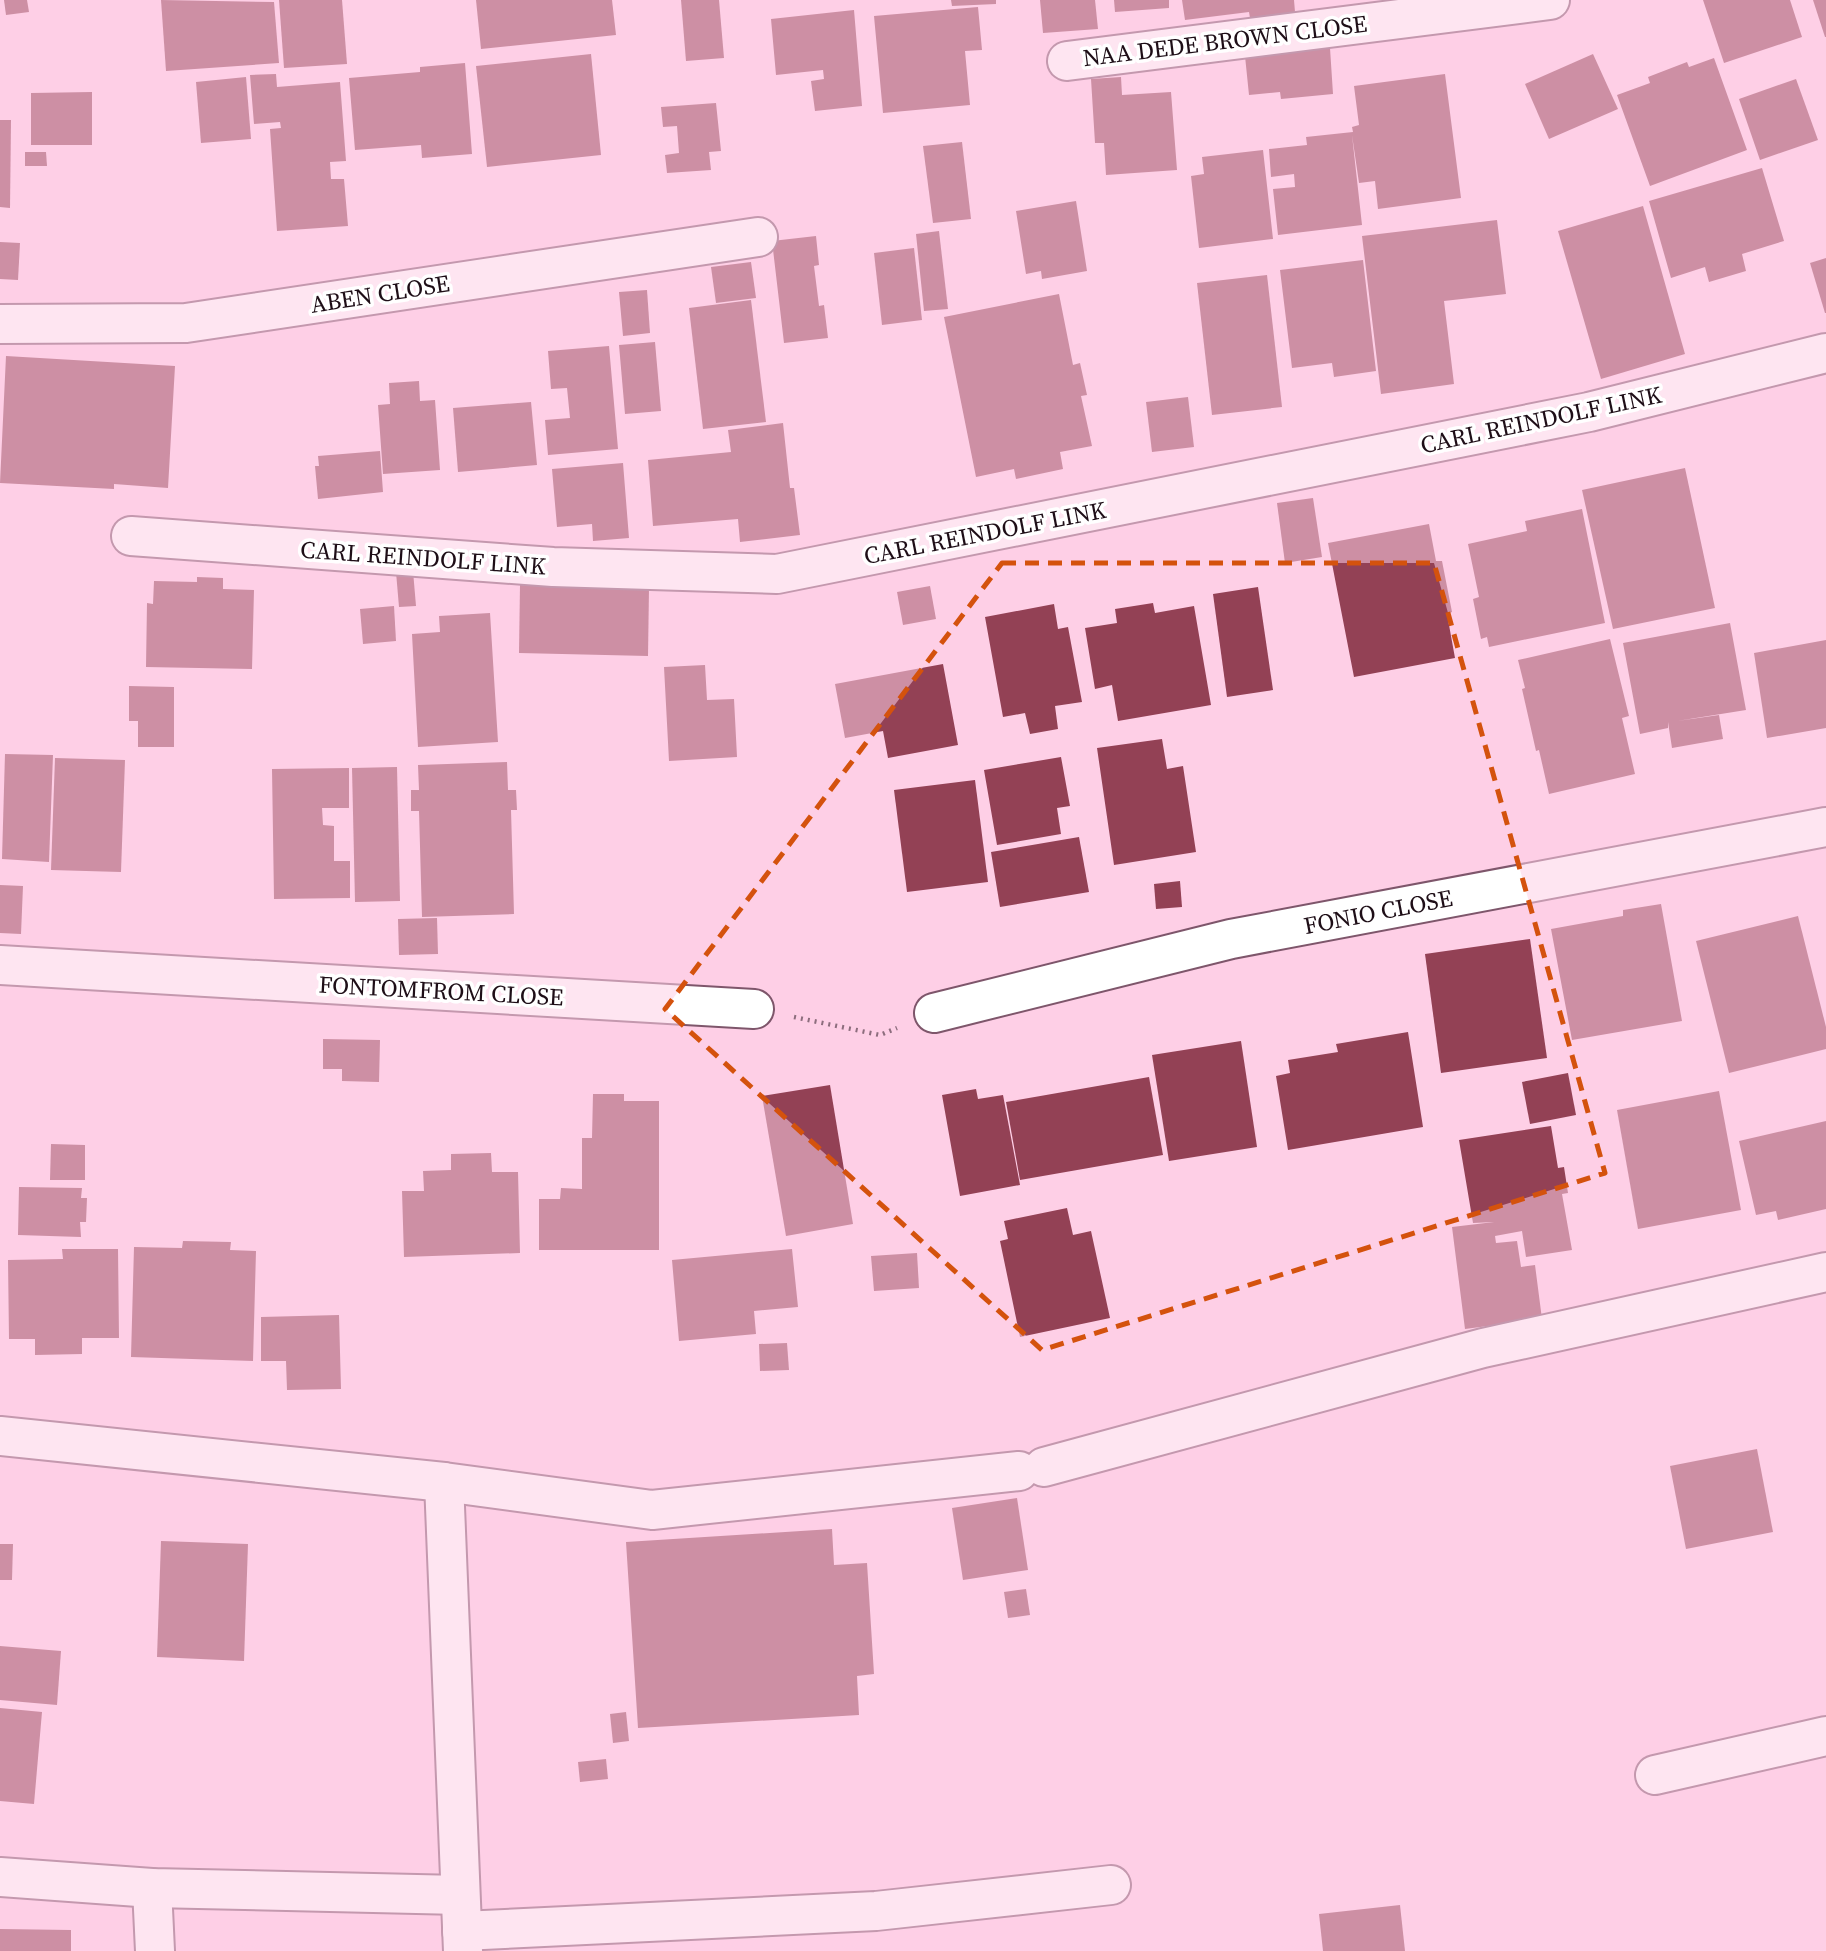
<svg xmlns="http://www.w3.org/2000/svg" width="1826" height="1951" font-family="'Source Serif 4',serif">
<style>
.building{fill:#934155}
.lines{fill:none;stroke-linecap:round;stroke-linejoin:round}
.minor-casing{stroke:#7e566b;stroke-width:42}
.path{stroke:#8c6d7d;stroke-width:4.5;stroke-dasharray:2 5;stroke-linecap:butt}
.minor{stroke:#fff;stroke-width:38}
.marked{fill:none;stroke:#d4520d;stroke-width:5;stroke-dasharray:14 9;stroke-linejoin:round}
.labels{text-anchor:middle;stroke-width:7;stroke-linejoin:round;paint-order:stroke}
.street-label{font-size:24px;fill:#1e0e17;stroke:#fff}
</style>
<rect width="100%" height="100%" fill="#fecfe6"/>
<g class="building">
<polygon points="4,0 27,0 29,12 6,15"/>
<polygon points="161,0 274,2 279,63 166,71"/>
<polygon points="279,0 342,0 347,64 284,68"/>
<polygon points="476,0 612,0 616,35 481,49"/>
<polygon points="681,0 719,0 724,58 686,61"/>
<polygon points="951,0 996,0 996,4 952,6"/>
<polygon points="1040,0 1095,0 1098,29 1043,33"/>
<polygon points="1114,0 1169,0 1169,8 1115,12"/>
<polygon points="1182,0 1294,0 1295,12 1250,18 1249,12 1185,20"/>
<polygon points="1703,0 1790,0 1802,37 1724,63"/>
<polygon points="1813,0 1826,0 1826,37 1825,37"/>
<polygon points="978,7 982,50 965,51 970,105 883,113 874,16"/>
<polygon points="854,10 862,106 815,111 811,81 824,79 823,70 776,75 771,19"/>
<polygon points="1330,48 1333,94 1281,99 1280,92 1249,95 1245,56"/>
<polygon points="591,54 601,155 487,167 476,66"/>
<polygon points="1593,54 1618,109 1549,139 1525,84"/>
<polygon points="1714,58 1747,150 1650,186 1617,95 1650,83 1648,77 1687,62 1689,67"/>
<polygon points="465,63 472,154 422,158 421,145 355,150 349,78 420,72 420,67"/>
<polygon points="276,74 277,87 340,82 346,161 330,162 331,179 344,179 348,226 277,231 270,129 281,128 280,122 254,124 250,75"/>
<polygon points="1445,74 1461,198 1378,209 1375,181 1359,183 1352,135 1362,225 1278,235 1273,189 1295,187 1294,174 1271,177 1269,149 1307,145 1306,137 1353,132 1352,127 1359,125 1354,86"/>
<polygon points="246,77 251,139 201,143 196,82"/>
<polygon points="1121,77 1122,95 1171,92 1177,170 1106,175 1104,143 1095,143 1091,79"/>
<polygon points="1796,79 1818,140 1760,160 1739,99"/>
<polygon points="92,92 92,145 31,145 31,93"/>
<polygon points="716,103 721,151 709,152 711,170 667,173 665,155 679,153 677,126 663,127 661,107"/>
<polygon points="0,120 11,120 10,208 0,207"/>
<polygon points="962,142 971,219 933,223 923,146"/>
<polygon points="1263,150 1273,239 1199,248 1191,176 1204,174 1202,157"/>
<polygon points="25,152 46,152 47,166 25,166"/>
<polygon points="1762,168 1784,241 1742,254 1746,271 1709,282 1705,267 1671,278 1649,201"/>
<polygon points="1076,201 1087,271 1042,279 1041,271 1026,274 1016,211"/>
<polygon points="1643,206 1685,354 1601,379 1558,231"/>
<polygon points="1497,220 1506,294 1444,301 1454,384 1381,394 1362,236"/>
<polygon points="939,231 948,309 924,311 916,234"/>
<polygon points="816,236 819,265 814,266 819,306 824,305 828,338 784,343 772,241"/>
<polygon points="0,242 20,243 18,280 0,279"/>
<polygon points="914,248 922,320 882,325 874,253"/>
<polygon points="1826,258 1826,313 1825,313 1810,263"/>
<polygon points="1363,260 1376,371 1334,377 1332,363 1292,368 1280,270"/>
<polygon points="751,262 756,298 716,303 711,267"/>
<polygon points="1267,275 1282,407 1212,415 1197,283"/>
<polygon points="647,290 650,333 623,336 619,292"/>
<polygon points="1059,294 1073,365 1080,363 1087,395 1081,396 1092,446 1060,452 1063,469 1016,479 1014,469 976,477 944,317"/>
<polygon points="751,300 766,422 703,429 689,308"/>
<polygon points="655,342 661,411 625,414 619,345"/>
<polygon points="609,346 618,449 548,455 545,420 570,418 567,388 551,389 548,351"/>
<polygon points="6,356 175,366 168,488 114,484 114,489 0,483"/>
<polygon points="419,381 420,401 435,400 440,470 383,474 378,405 390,404 389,383"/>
<polygon points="1188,397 1194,447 1152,452 1146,402"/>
<polygon points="531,402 537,465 458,472 453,408"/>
<polygon points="783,423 790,488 794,488 800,535 740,542 738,519 653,526 648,460 731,452 728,430"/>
<polygon points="380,451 383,492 318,499 315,466 319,466 318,456"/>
<polygon points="623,463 629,538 593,541 592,524 557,527 552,469"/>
<polygon points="1685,468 1715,608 1613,629 1582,490"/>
<polygon points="1313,498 1322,557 1285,563 1277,503"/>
<polygon points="1582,509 1605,623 1489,647 1487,637 1481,639 1473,599 1479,597 1468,544 1527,531 1525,521"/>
<polygon points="1429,524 1436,561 1442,561 1452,612 1447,614 1455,658 1354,677 1328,543"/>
<polygon points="413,571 416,606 399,607 396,572"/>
<polygon points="197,577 223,578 223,589 254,590 252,669 146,667 147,603 153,604 154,581 197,582"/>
<polygon points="520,585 649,588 648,656 519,653"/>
<polygon points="930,586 936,619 903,625 897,592"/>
<polygon points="1258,587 1273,690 1227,697 1213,594"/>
<polygon points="1153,603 1155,613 1194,606 1211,705 1118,721 1112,685 1095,689 1085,628 1117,623 1115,609"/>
<polygon points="1054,604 1058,629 1068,627 1082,702 1055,706 1058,729 1030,734 1025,713 1003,717 985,617"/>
<polygon points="394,606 396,641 363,644 360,609"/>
<polygon points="490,613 498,742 418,747 412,634 440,632 439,616"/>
<polygon points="1730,623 1746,710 1677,721 1719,715 1723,739 1672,748 1668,722 1668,728 1640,734 1623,643"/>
<polygon points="1610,639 1629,716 1622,718 1635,774 1549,794 1539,750 1536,751 1522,689 1525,688 1518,660"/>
<polygon points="1826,640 1826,728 1767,738 1754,653"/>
<polygon points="943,664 958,745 888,758 883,731 845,738 835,684"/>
<polygon points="705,665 707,700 734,699 737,757 669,761 664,667"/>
<polygon points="129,686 174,687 174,747 138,747 138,721 129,721"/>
<polygon points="1162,739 1167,769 1183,766 1196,852 1114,865 1097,748"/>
<polygon points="5,754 53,755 49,862 2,859"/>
<polygon points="1061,757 1070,806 1057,808 1061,834 997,845 984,770"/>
<polygon points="55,758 125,760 121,872 51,870"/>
<polygon points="507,762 508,790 516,790 517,810 511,810 514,914 422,917 419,811 411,811 411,790 419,790 418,765"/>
<polygon points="397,767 400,901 355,902 352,768"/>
<polygon points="349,768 349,808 322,808 323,825 334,826 334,861 350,861 350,898 274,899 272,769"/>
<polygon points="975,780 988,882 907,892 894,790"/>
<polygon points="1079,837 1089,892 1000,907 991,852"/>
<polygon points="1180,881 1182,907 1156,909 1154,884"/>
<polygon points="0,885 23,886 21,934 0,933"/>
<polygon points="1661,904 1682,1021 1572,1040 1551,929 1623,916 1623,910"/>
<polygon points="1798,916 1826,1027 1826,1049 1729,1073 1696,941"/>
<polygon points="437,918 438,954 399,955 398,919"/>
<polygon points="1530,939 1547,1058 1441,1073 1425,954"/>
<polygon points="1408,1032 1423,1127 1288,1150 1276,1076 1290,1073 1288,1060 1338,1052 1336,1044"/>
<polygon points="323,1039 380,1040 379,1082 342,1081 342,1069 323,1069"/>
<polygon points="1241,1041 1257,1147 1169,1161 1152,1055"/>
<polygon points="1568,1073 1576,1115 1530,1124 1522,1082"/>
<polygon points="1149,1077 1163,1155 1020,1180 1006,1102"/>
<polygon points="830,1085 853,1224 786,1236 762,1096"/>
<polygon points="976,1089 978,1099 1003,1095 1020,1185 960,1196 942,1095"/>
<polygon points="1719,1091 1741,1210 1638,1229 1617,1110"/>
<polygon points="593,1094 624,1094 624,1101 659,1101 659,1250 539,1250 539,1199 560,1199 561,1188 582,1189 582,1138 592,1138"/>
<polygon points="1826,1121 1826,1209 1778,1220 1776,1211 1756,1215 1739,1141"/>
<polygon points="1551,1126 1558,1168 1564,1167 1568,1193 1562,1194 1572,1250 1526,1257 1522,1231 1495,1236 1496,1243 1517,1241 1521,1267 1535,1265 1542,1319 1465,1329 1452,1227 1494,1222 1473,1223 1459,1140"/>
<polygon points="51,1144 85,1145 85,1180 50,1180"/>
<polygon points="491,1153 492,1172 518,1172 520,1253 404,1257 402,1191 424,1191 423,1171 451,1170 451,1154"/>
<polygon points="19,1187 82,1188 81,1198 87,1198 86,1222 80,1222 81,1237 18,1235"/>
<polygon points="1067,1208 1073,1235 1091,1231 1110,1318 1020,1337 1000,1241 1008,1239 1004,1221"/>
<polygon points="183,1241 231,1242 230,1250 256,1251 253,1361 131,1357 134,1247 182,1248"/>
<polygon points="62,1249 118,1249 119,1338 82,1338 82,1354 35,1355 35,1339 9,1339 8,1260 63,1259"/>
<polygon points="792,1249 798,1307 754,1311 756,1334 679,1341 672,1260"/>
<polygon points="917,1253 919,1288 874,1291 871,1256"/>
<polygon points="339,1315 341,1389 287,1390 286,1361 261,1361 261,1317"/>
<polygon points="787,1343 789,1370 760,1371 759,1344"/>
<polygon points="1757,1449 1773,1532 1686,1549 1670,1466"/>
<polygon points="1017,1498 1028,1570 963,1580 952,1508"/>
<polygon points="832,1529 834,1565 867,1563 874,1674 857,1676 859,1715 638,1728 626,1542"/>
<polygon points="161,1541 248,1544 244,1661 157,1657"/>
<polygon points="0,1544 13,1544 12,1580 0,1580"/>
<polygon points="1026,1589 1030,1615 1008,1618 1004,1592"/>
<polygon points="0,1646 61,1651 57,1705 0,1700"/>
<polygon points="0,1708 42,1712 34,1804 0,1801"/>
<polygon points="626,1712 629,1741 613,1743 610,1714"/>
<polygon points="606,1759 608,1779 580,1782 578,1762"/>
<polygon points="1400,1905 1405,1951 1323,1951 1319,1914"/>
<polygon points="0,1929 71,1930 71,1951 0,1951"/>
</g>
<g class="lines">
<g class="minor-casing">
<g id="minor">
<polyline points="1067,61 1550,0"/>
<polyline points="0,324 186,323 758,237"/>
<polyline points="131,536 553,567 777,574 1589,412 1826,353"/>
<polyline points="0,965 754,1009"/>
<polyline points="934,1013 1231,939 1826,827"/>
<polyline points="0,1436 444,1482 652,1510 1019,1471"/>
<polyline points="1044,1467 1483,1348 1826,1272"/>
<polyline points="444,1482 463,1951"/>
<polyline points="1655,1775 1826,1736"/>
<polyline points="0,1877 152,1888 460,1895"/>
<polyline points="152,1888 155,1951"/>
<polyline points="462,1931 876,1911 1111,1885"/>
</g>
</g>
<polyline class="path" points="794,1017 880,1035 897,1028"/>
<use href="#minor" class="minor"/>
</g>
<path d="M0 0H1826V1951H0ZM1002,563H1434L1605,1173L1042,1350L665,1009Z" fill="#fecfe6" fill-opacity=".55" fill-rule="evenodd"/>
<path class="marked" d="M1002,563H1434L1605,1173L1042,1350L665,1009Z"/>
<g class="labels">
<g class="street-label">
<text transform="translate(1225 41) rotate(-7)" y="8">NAA DEDE BROWN CLOSE</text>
<text transform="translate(380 294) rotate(-9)" y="8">ABEN CLOSE</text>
<text transform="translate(1541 420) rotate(-12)" y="8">CARL REINDOLF LINK</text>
<text transform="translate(985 533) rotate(-11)" y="8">CARL REINDOLF LINK</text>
<text transform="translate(423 558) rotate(4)" y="8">CARL REINDOLF LINK</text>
<text transform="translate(1378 912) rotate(-11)" y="8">FONIO CLOSE</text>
<text transform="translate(441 991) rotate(3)" y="8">FONTOMFROM CLOSE</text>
</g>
</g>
</svg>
